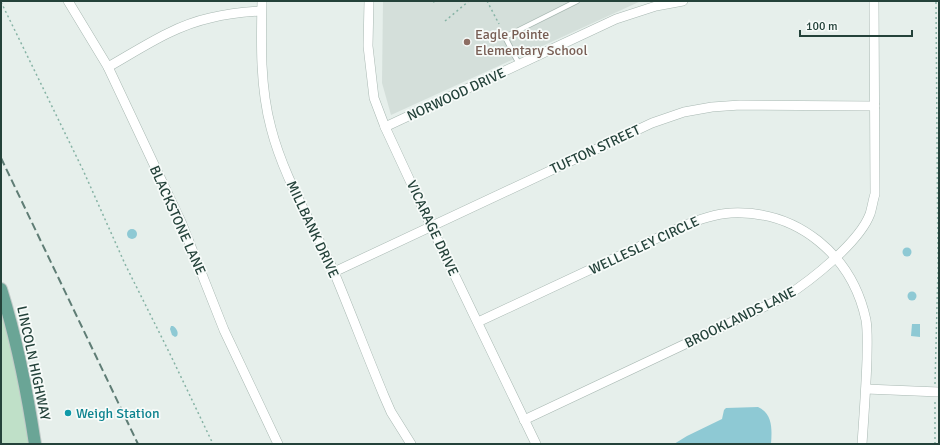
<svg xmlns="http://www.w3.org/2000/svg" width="940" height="445" font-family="Signika,sans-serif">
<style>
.built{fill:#d4dfda}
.green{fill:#bfe0c8}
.water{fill:#8ec9d4}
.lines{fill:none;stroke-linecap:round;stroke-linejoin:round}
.lane-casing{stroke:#a8b8b2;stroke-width:6}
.street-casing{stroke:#a8b8b2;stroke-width:10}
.primary-casing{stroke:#c2cac8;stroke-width:14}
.path{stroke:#86b3a5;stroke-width:1.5;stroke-dasharray:2 3;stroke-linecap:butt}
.lane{stroke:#fff;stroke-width:4.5}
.street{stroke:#fff;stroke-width:9}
.primary{stroke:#6aa596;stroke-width:12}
.rail{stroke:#5f7d75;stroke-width:2;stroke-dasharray:8 4;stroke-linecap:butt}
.education-dot{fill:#8d6e63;stroke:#f7fbf9;stroke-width:1.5}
.culture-dot{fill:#0f9aa8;stroke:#f7fbf9;stroke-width:1.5}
.labels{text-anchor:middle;stroke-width:3.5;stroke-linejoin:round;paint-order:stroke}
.education-label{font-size:14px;fill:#785e54;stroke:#f7fbf9;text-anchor:start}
.street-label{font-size:14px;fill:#24423a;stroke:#f7fbf9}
.culture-label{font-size:14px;fill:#0d838f;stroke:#f7fbf9;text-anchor:start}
</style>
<rect width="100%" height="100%" fill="#e6efeb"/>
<polygon class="built" points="383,1 641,1 391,115 382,83"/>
<polygon class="green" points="4,313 23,403 29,444 1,444 1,314"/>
<g class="water">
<circle cx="132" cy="234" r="5"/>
<circle cx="907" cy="252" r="4.5"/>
<circle cx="912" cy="296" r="4.5"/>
<polygon points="912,324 920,324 920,337 911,336"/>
<path d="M171,326H173C176,328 179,332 177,336L175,337L172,335L170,329Z"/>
<path d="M758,407C773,414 772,430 771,444H674L687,436L722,419L724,410L726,408Z"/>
</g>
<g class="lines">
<g class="lane-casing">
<polyline id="lane" points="519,64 505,37 577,1"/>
</g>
<g class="street-casing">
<g id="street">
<polyline points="68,1 108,67 182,224 224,330 278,444"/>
<path d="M262,1C261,43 260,87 271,128C284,179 313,224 334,272C351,313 367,355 384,396L391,412L411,444"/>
<polyline points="369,1 368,46 374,98 385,127 431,226 536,444"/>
<path d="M108,67C140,49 173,26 210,18C227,14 244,12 261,11"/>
<polyline points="385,127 616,19 656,6 683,1"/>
<polyline points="334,272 652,123 684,112 712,107 740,105 875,106"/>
<path d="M478,322L681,227C697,220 713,214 731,213C798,210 852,255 866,320C868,332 867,346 867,359C866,388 864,416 862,444"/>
<polyline points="866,389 939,392"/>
<path d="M524,420L785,297C810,281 859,243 870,214C872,208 873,200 875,194L874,1"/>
</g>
</g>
<g class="primary-casing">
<path id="primary" d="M1,289C17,340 27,391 35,444"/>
</g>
<g class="path">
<polyline points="487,1 499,24"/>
<polyline points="1,2 83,170 125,264 171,356 213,444"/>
<polyline points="433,2 436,1"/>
<polyline points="445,21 469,1"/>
<polyline points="935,384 938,269 936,1"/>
<polyline points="935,444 935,400"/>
</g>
<use href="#lane" class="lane"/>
<use href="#street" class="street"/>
<use href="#primary" class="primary"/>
<polyline class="rail" points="1,158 138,444"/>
</g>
<circle class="education-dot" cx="467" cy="42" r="4"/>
<circle class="culture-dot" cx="68" cy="413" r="4"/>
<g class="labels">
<g class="education-label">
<text x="475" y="39">Eagle Pointe<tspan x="475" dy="16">Elementary School</tspan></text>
</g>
<g class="street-label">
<text transform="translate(456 94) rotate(-25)" y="5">NORWOOD DRIVE</text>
<text transform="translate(595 149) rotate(-25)" y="5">TUFTON STREET</text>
<text transform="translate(178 220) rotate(66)" y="5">BLACKSTONE LANE</text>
<text transform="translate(433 228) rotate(65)" y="5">VICARAGE DRIVE</text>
<text transform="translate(313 229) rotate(65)" y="5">MILLBANK DRIVE</text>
<text transform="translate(644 245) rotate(-25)" y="5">WELLESLEY CIRCLE</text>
<text transform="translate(740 317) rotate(-26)" y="5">BROOKLANDS LANE</text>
<text transform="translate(34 363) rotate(78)" y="5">LINCOLN HIGHWAY</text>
</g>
<g class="culture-label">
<text x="76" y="418">Weigh Station</text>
</g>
</g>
<rect width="940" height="445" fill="none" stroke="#24423a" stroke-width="4"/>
<path d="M800 30v6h112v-6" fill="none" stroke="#24423a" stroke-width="2"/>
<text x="806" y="30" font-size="12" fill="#24423a" stroke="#f7fbf9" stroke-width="3" paint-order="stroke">100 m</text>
</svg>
